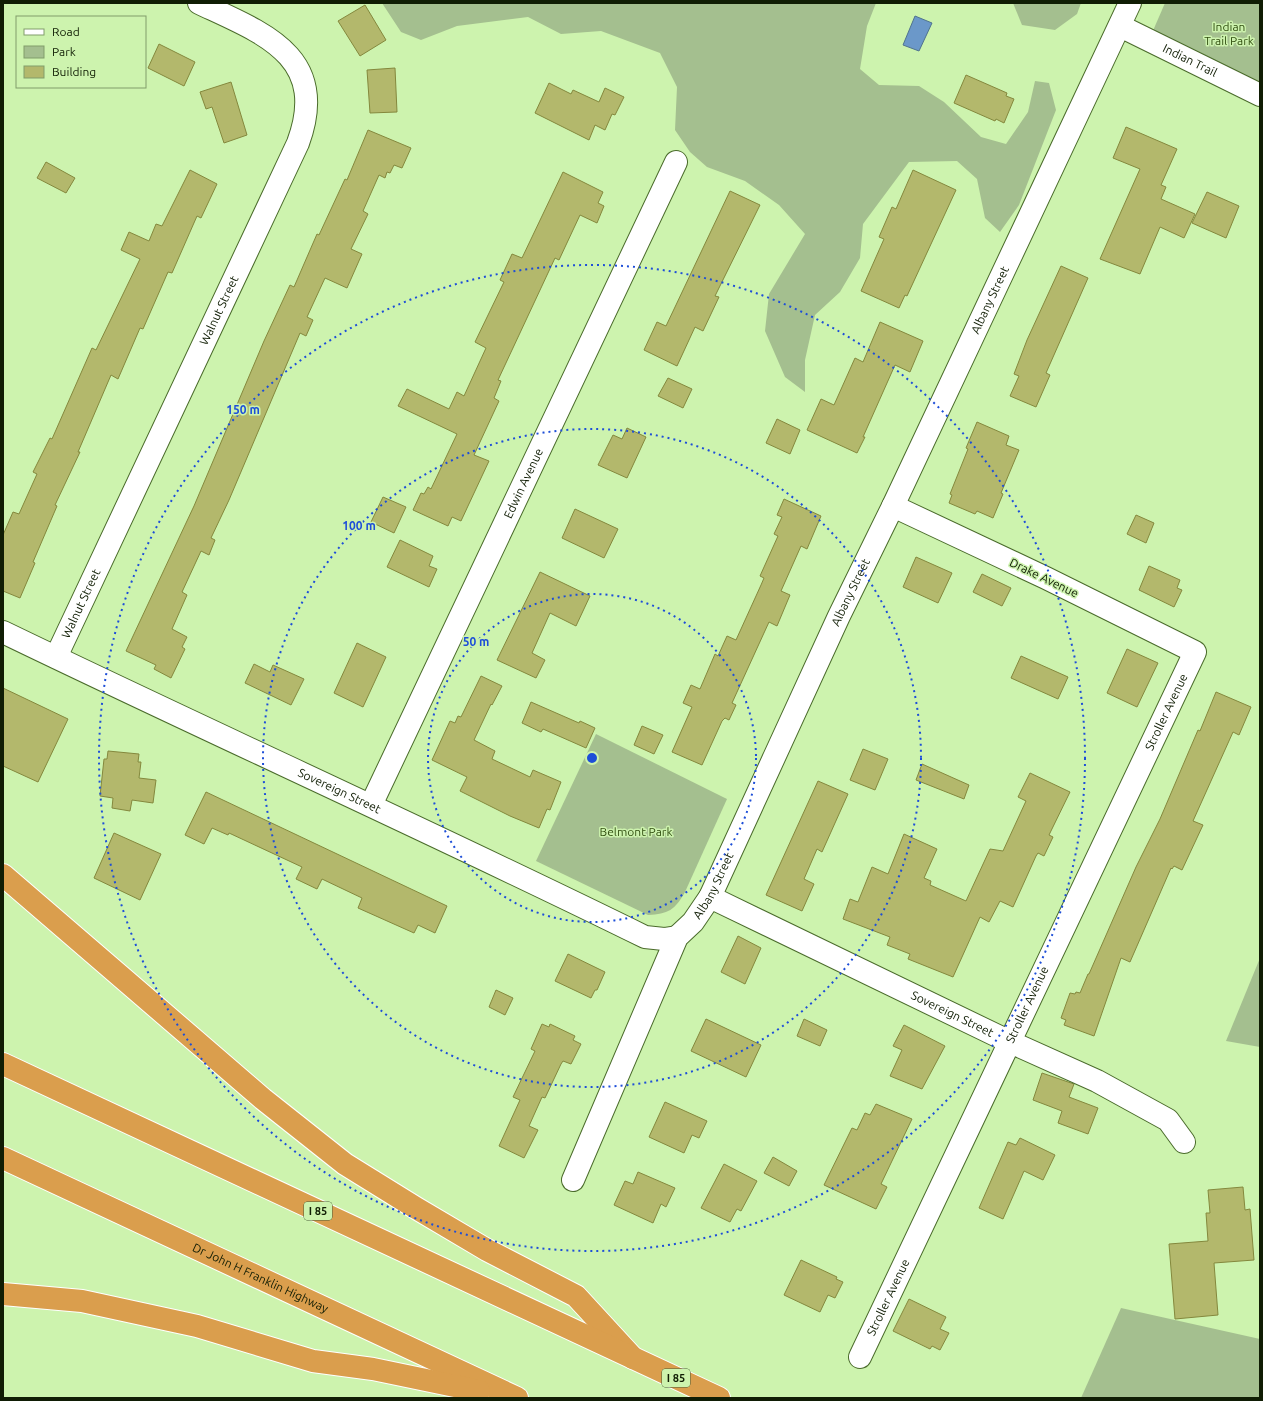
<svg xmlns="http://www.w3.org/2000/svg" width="1263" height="1401" font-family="Ubuntu,sans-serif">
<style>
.green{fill:#a4bf8f}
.water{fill:#6b98c9;stroke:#50738e}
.building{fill:#b3b86c;stroke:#84883d}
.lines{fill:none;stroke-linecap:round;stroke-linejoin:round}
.street-casing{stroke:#4a6b2b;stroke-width:24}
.highway-casing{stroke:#fff;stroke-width:24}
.street{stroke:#fff;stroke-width:22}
.highway{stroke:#da9e4d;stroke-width:22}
.ring{fill:none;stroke:#1d4ed8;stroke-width:2;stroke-dasharray:2 4}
.labels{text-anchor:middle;stroke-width:3;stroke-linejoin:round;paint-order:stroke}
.shield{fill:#cdf3ae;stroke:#495d37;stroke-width:1}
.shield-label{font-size:11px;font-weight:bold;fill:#101d04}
.park-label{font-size:12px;fill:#324f11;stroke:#cdf3ae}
.street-label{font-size:12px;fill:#101d04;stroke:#cdf3ae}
.centre{fill:#1d4ed8;stroke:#cdf3ae;stroke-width:2}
.ring-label{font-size:12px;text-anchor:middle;font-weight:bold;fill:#1d4ed8;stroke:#cdf3ae;stroke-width:3;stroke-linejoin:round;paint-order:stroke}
</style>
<rect width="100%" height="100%" fill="#cdf3ae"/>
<g class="green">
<polygon points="382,3 876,3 867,26 860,69 879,85 919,86 944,102 981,137 1006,144 1028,112 1035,81 1049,83 1056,110 1019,205 1000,232 985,218 977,179 957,161 909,162 863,224 860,258 840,292 815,315 805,360 805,392 785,377 765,331 769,294 805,234 779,205 745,181 707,167 690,152 675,130 677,87 660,53 601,31 561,34 528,17 457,26 421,40 401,32"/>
<polygon points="1013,3 1081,3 1077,14 1055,30 1022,25"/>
<polygon points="1165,3 1260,3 1260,84 1152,33"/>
<path d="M596,734L727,799L685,892C675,910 668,914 648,915L536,861Z"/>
<polygon points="1260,958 1260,1047 1226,1041"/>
<polygon points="1121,1308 1260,1339 1260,1398 1081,1398"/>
</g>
<polygon class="water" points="915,16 932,23 919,51 903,45"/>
<g class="building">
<polygon points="365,5 386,40 360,56 338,21"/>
<polygon points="159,44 195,62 184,86 148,68"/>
<polygon points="395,68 397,112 370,113 367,70"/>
<polygon points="966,75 1007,93 1006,96 1014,99 1004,123 996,119 995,121 954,103"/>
<polygon points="231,82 247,135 224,143 212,107 206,109 200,92"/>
<polygon points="549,83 571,94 573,90 599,102 605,88 624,97 615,115 612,114 605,130 595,125 589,140 535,113"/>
<polygon points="1126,127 1177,149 1161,185 1166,187 1161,199 1195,214 1184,238 1160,227 1140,274 1100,259 1140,169 1113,158"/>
<polygon points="368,130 411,148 402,168 394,165 390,173 387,172 385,178 379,175 363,211 368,214 351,249 362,254 347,288 325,278 307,317 313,320 306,336 300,333 229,500 211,538 215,540 209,555 201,551 182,592 187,595 172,629 187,637 182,647 185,649 171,678 154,669 156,665 126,651 194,506 264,341 290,285 294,287 317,234 319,235 345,179 347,180"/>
<polygon points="46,162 75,178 66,193 37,178"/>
<polygon points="190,170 217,184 201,218 197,216 172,273 168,272 143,329 140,328 118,379 111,375 78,452 80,452 55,505 57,506 33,562 35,563 20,598 3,591 3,535 13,512 19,514 37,474 33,472 50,438 52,439 92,348 96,350 140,259 121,250 129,232 149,241 156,224 162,226"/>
<polygon points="913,170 956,190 907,296 905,295 899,308 861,291 884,239 879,237 892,207 896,209"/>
<polygon points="563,172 603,192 598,203 604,206 597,223 580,215 559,260 555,258 498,380 501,381 494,398 499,401 474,455 489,461 461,521 452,517 448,526 413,510 421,493 424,494 428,487 431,489 457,434 398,406 407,389 449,409 457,392 464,396 486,348 475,342 504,282 500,280 512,254 522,258"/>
<polygon points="730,191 760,205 715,296 719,297 703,331 695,327 677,366 644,350 657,322 666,326"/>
<polygon points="1207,192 1239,206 1226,238 1192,223"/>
<polygon points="1061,266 1088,278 1046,373 1050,375 1036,407 1010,396 1019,376 1014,374 1027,340"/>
<polygon points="880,322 923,341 910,372 895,365 863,437 865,437 857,453 807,430 821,399 834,405 855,358 863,362"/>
<polygon points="668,378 692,389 683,408 658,396"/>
<polygon points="777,419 800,430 790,454 766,443"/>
<polygon points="977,422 1009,436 1006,445 1019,450 1001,493 1003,494 993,518 977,511 975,514 949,503 952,495 950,494 968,449 966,448"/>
<polygon points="627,428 646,437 627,478 598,465 613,435 622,439"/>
<polygon points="383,497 406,507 394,533 371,522"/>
<polygon points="784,499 821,516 807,549 801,546 781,591 790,595 777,626 769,622 732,703 736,705 729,720 725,718 722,721 702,765 672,752 692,707 683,703 691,685 700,689 715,654 718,656 727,636 736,640 761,585 764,578 760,576 778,536 774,534 782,517 777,515"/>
<polygon points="575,509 618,529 604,558 562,538"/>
<polygon points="1136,515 1154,523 1146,543 1127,534"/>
<polygon points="400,540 433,556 429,566 437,569 429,587 387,567"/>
<polygon points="916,557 952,573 938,603 903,587"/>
<polygon points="1149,566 1180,580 1177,588 1182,590 1174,607 1139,590"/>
<polygon points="540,572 590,596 576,626 550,613 532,653 545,660 536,678 497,660"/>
<polygon points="982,574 1011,588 1002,606 973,592"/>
<polygon points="357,643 386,657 363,707 334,693"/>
<polygon points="1127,649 1158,663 1137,707 1107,693"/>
<polygon points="1021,656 1068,677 1058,699 1011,678"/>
<polygon points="254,664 270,672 273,665 304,679 291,705 245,683"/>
<polygon points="481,676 502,686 492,705 491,704 474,740 495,751 492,759 530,777 533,770 561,782 550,810 547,809 539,828 510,816 460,791 467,777 432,760 450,721 455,723 458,716 461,717"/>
<polygon points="3,688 68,719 38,782 3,766"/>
<polygon points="1216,692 1251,707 1239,735 1233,732 1193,821 1203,825 1182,870 1174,866 1172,869 1171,868 1130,962 1121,958 1094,1036 1064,1025 1066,1020 1061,1018 1070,993 1075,994 1076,992 1080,993 1088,974 1089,974 1136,867 1160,819 1198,730 1200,731"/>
<polygon points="531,702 579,723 580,721 595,728 586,748 543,729 541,732 522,723"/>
<polygon points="642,726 663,735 654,754 634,745"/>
<polygon points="863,749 888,759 875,790 850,780"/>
<polygon points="108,751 139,754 138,762 141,762 139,778 156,780 153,803 132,800 130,811 112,808 113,798 100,796 104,759 107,759"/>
<polygon points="922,764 969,785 964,799 916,780"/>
<polygon points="1030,773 1070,792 1049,835 1053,837 1044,856 1038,853 1036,856 1013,907 1000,901 989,922 980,917 953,977 908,959 910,954 887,945 890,937 843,919 850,899 858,902 872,867 888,874 904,834 937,849 924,878 931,881 930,885 966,901 990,849 1003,851 1026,801 1018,797"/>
<polygon points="818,781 848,794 822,852 817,849 804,879 814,884 802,911 766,895"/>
<polygon points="206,792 447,906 435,933 418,925 414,933 358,908 362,898 322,879 317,889 296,879 302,867 229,833 228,835 212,828 204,844 185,835"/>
<polygon points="114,833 161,854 140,900 94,878"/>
<polygon points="738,936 761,948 745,984 721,972"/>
<polygon points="568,954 605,972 597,990 595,990 591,998 555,981"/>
<polygon points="496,990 513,998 505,1015 489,1007"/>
<polygon points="706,1019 761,1045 746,1077 691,1051"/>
<polygon points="804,1019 827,1030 820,1046 797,1036"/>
<polygon points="542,1024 549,1027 550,1024 575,1036 573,1040 581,1044 571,1064 563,1061 561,1064 545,1098 542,1097 529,1126 538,1130 524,1158 499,1146 520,1100 513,1097 535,1051 531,1049"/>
<polygon points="904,1025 945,1046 922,1089 890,1076 902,1050 893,1046"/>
<polygon points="1042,1073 1074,1084 1069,1097 1098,1108 1088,1134 1058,1123 1062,1111 1033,1100"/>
<polygon points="665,1102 707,1121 699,1138 692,1135 684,1153 649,1137"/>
<polygon points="876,1104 912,1119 881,1184 887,1187 876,1209 824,1185 852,1128 857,1130 865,1113 870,1115"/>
<polygon points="1020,1138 1055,1155 1043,1180 1024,1171 1003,1219 979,1208 1008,1142 1016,1145"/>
<polygon points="773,1157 797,1171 789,1186 764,1173"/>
<polygon points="724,1164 757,1181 741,1211 737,1209 730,1222 701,1208"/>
<polygon points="638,1172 675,1188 666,1207 661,1204 653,1223 614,1205 625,1181 633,1184"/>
<polygon points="1243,1187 1245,1210 1250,1209 1254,1260 1214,1263 1218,1315 1175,1319 1169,1244 1208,1241 1206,1213 1210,1213 1208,1190"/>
<polygon points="801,1260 837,1277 836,1279 843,1282 835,1298 828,1295 820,1312 784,1295"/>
<polygon points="909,1299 946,1317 940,1329 949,1333 940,1350 932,1346 930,1349 893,1331"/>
</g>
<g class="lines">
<g class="street-casing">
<g id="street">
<path id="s1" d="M1120,26L1260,95"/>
<path id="s2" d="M3,632C216,735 432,832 645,937L664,939L677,937"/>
<path id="s3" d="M56,657L298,143C330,56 263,33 199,3"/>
<path id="s4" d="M371,805L676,162"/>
<path id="s5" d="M710,897L1008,1041L1097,1081L1168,1120L1184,1142"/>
<path id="s6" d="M573,1180L677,937L693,922L710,897L839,616L893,506L1130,3"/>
<path id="s7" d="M860,1357L1195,652L1046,578L893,506"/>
</g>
</g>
<g class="highway-casing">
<g id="highway">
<polyline points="3,875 263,1099 345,1164 416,1208 487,1250 576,1296 633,1358"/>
<polyline points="3,1064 719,1398"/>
<path id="s8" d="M3,1158L517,1398"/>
<polyline points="3,1294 82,1301 197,1326 313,1361 373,1369 479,1391"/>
</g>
</g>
<use href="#street" class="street"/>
<use href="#highway" class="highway"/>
</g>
<g class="ring">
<circle cx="592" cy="758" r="164"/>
<circle cx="592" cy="758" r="329"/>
<circle cx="592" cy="758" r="493"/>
</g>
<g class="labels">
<g class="shield">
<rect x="304" y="1202" width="28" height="18" rx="3"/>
<rect x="662" y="1369" width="28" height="18" rx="3"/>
</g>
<g class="shield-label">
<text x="318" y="1215">I 85</text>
<text x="676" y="1382">I 85</text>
</g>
<g class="park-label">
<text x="1229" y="31">Indian<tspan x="1229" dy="14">Trail Park</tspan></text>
<text x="636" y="836">Belmont Park</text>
</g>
<g class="street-label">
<text dy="4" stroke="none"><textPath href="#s1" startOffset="78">Indian Trail</textPath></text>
<text dy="4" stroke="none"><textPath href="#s6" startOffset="976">Albany Street</textPath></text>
<text dy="4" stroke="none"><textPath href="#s3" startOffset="383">Walnut Street</textPath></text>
<text dy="4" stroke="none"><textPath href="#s4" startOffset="356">Edwin Avenue</textPath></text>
<text transform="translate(1044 578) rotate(26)" y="4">Drake Avenue</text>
<text dy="4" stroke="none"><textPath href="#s6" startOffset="652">Albany Street</textPath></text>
<text dy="4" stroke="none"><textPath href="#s3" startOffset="59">Walnut Street</textPath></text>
<text dy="4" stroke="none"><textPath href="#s7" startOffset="714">Stroller Avenue</textPath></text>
<text dy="4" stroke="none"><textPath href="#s2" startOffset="372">Sovereign Street</textPath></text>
<text dy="4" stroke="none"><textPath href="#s6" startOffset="328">Albany Street</textPath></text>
<text dy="4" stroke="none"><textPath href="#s7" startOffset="390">Stroller Avenue</textPath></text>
<text dy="4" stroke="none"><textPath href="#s5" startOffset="269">Sovereign Street</textPath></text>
<text dy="4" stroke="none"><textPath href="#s8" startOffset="284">Dr John H Franklin Highway</textPath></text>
<text dy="4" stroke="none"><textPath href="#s7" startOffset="66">Stroller Avenue</textPath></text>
</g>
</g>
<circle cx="592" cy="758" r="6" class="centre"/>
<g class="ring-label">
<text x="243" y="414">150 m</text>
<text x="359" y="530">100 m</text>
<text x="476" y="646">50 m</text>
</g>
<rect width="1263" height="1401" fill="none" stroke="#101d04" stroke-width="8"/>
<rect x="16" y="16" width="130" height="72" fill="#cdf3ae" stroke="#819d6a"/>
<rect x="24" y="29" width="20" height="6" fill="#ffffff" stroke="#819d6a"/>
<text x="52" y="36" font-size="12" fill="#101d04">Road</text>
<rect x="24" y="46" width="20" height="12" fill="#a4bf8f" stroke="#819d6a"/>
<text x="52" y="56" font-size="12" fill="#101d04">Park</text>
<rect x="24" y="66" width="20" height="12" fill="#b3b86c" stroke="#819d6a"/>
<text x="52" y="76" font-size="12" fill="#101d04">Building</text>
</svg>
